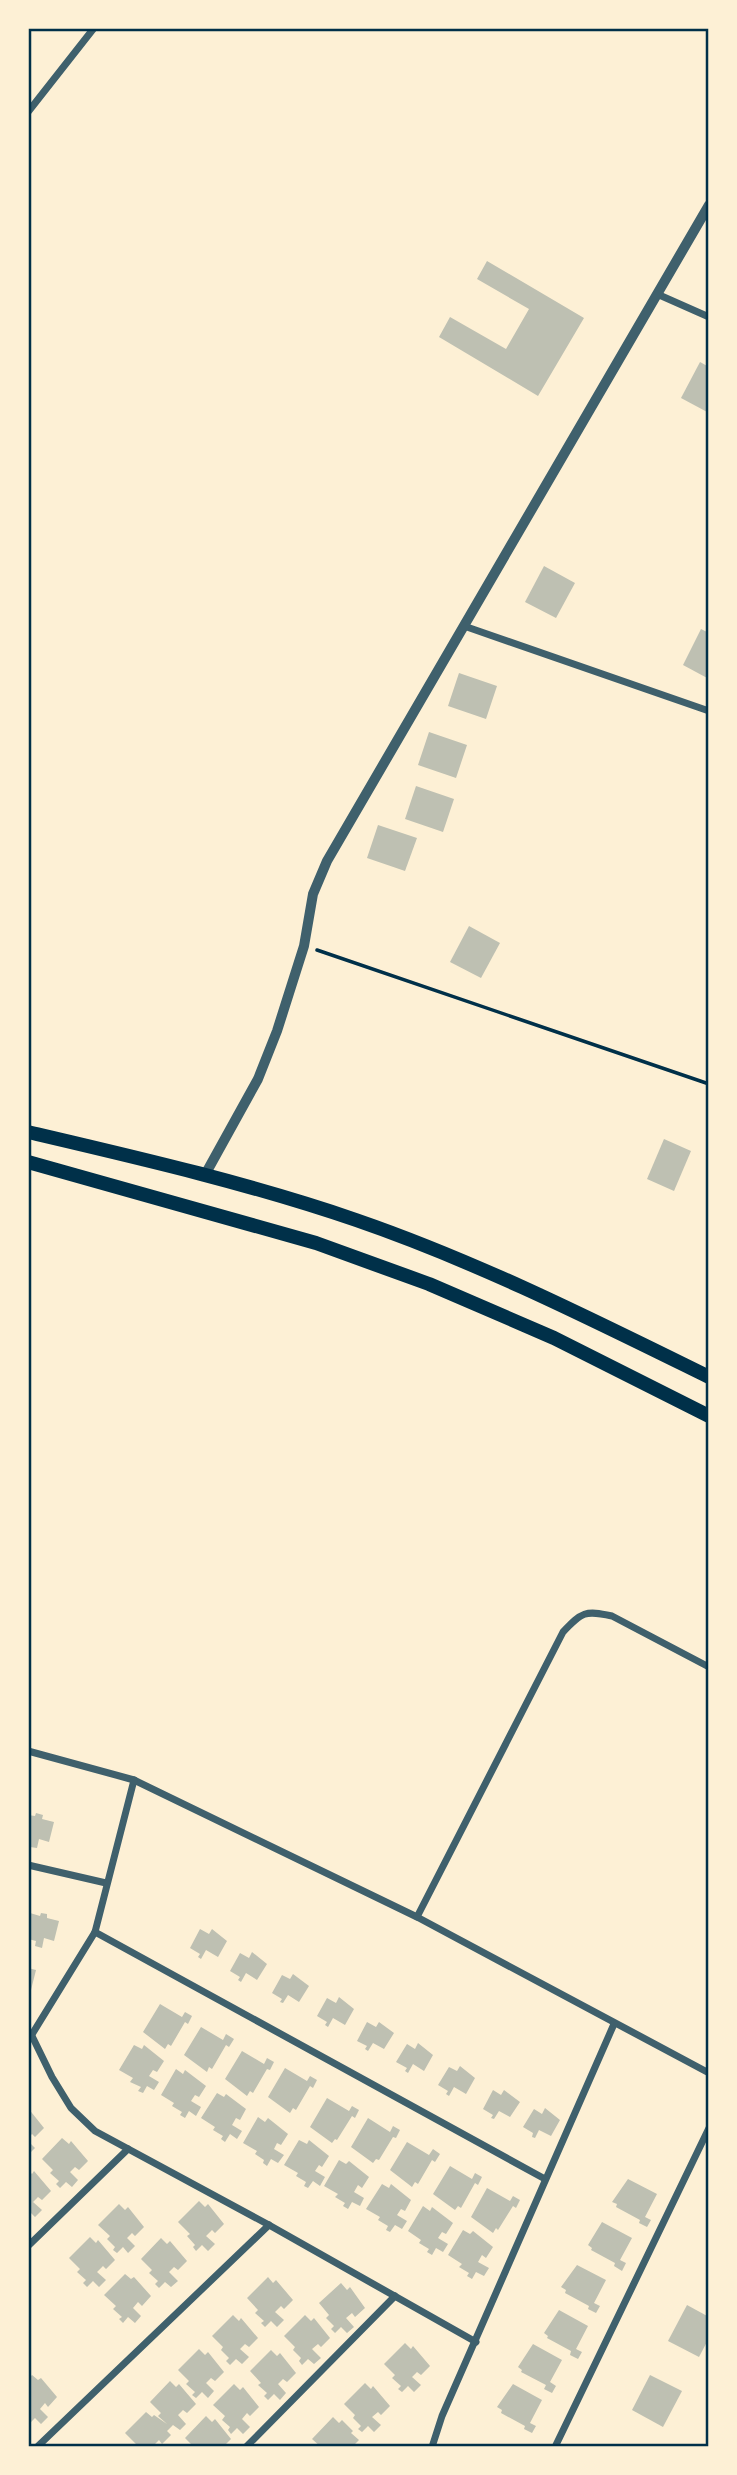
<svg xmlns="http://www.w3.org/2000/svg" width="737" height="2475" font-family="'Alegreya Sans',sans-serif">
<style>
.building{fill:#bec0b2}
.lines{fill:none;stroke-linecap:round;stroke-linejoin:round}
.path{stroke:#003049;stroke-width:3.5}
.minor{stroke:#3f606c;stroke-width:7}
.tertiary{stroke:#3f606c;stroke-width:10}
.trunk{stroke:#003049;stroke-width:14}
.neatline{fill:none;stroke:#003049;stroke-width:2.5}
</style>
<rect width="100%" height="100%" fill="#fdf0d5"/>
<g class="building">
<polygon points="487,261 584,318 538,396 439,337 450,317 506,349 529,309 477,279"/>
<polygon points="700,362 709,367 709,413 681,398"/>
<polygon points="544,566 575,583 556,618 525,602"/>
<polygon points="701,629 709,633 709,679 683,665"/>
<polygon points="459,673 497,686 486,719 448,706"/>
<polygon points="429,732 467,745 456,778 418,765"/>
<polygon points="416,786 454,799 443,832 405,819"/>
<polygon points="378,825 417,838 405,871 367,858"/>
<polygon points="469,926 500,943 481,978 450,962"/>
<polygon points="664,1139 691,1151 674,1191 647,1179"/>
<polygon points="36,1813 43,1815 42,1819 54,1822 49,1842 39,1839 37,1848 30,1847 31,1842 28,1842 28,1815 35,1816"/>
<polygon points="30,1913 40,1916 41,1913 47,1914 47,1918 59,1921 54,1941 44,1938 42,1948 35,1946 36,1941 28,1939"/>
<polygon points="200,1929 209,1934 212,1929 227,1941 218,1957 206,1950 201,1959 198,1957 200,1954 190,1948"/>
<polygon points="252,1952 267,1964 257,1980 246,1973 241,1982 238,1980 240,1977 230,1971 240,1953 249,1958"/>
<polygon points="28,1968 36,1970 31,1990 28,1989"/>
<polygon points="293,1974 309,1986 299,2002 288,1995 283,2003 280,2002 282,1999 272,1993 282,1975 290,1979"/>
<polygon points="339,1997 354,2009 345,2025 333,2018 328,2027 325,2025 327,2022 317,2016 327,1998 336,2003"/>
<polygon points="160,2004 182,2017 185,2012 192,2016 188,2024 185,2022 171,2046 168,2044 165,2049 143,2032"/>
<polygon points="367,2022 376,2027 379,2022 394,2033 384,2049 373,2043 368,2051 365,2049 367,2046 357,2041"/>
<polygon points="201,2027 223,2040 226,2034 234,2039 229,2047 226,2045 212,2069 209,2067 207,2072 184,2055"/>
<polygon points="418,2043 433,2055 424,2071 413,2064 408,2073 405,2071 407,2068 396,2062 407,2044 415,2049"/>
<polygon points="134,2045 142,2049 144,2045 164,2061 157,2072 153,2070 149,2076 159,2082 154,2090 147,2086 143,2093 138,2091 141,2087 130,2082 133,2078 119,2070"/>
<polygon points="242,2051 264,2064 267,2058 274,2062 270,2070 267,2069 253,2093 250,2091 247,2096 225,2079"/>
<polygon points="460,2066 475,2078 466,2094 454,2087 449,2096 446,2094 448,2091 438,2085 449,2067 457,2071"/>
<polygon points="285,2068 307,2081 310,2076 317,2080 313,2088 310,2086 296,2110 293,2108 290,2113 268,2097"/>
<polygon points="176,2069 183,2074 185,2070 206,2086 199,2097 195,2095 191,2101 201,2107 196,2116 189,2111 185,2118 180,2115 182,2112 172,2106 174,2103 161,2095"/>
<polygon points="493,2090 501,2095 504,2090 520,2102 510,2117 499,2111 494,2119 491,2118 493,2115 483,2109"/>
<polygon points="217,2093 224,2097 226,2094 246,2109 240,2120 236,2118 232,2125 242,2131 237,2139 230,2134 225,2142 221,2139 223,2136 213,2130 215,2127 201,2118"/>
<polygon points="327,2098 349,2111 352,2106 359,2110 355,2118 352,2116 337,2140 335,2139 332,2143 310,2127"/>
<polygon points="28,2108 44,2128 35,2137 32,2134 28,2138"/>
<polygon points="545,2108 560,2120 551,2136 539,2130 535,2138 532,2137 533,2133 523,2127 534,2109 542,2114"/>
<polygon points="258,2117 265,2122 268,2118 288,2134 281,2145 277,2143 274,2149 284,2155 278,2163 271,2159 267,2166 263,2163 264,2160 255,2154 257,2151 243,2143"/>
<polygon points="368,2118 390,2132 393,2126 400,2130 396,2138 393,2137 379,2160 376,2159 373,2163 351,2147"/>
<polygon points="62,2138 69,2144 71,2141 88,2161 79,2170 75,2167 70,2172 78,2180 72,2187 66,2182 60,2188 56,2184 59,2181 50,2173 53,2170 42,2159"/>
<polygon points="299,2140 307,2144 309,2140 329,2156 322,2167 319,2165 315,2171 325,2177 320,2186 313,2181 308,2188 304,2186 306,2182 296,2176 298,2173 284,2165"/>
<polygon points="28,2141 35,2148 28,2155"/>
<polygon points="407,2142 429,2155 433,2149 440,2154 435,2162 432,2160 418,2184 415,2182 412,2187 390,2170"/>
<polygon points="339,2160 346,2164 349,2161 369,2177 362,2188 358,2185 354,2192 364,2198 360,2206 352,2202 348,2209 343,2206 345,2203 335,2197 338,2194 324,2186"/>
<polygon points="450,2166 472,2179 475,2173 482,2177 478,2185 475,2183 461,2208 458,2206 455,2210 433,2194"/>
<polygon points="28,2170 32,2174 34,2171 51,2191 42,2200 38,2197 33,2202 42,2210 35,2217 28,2210"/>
<polygon points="628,2179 657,2194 645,2217 651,2220 647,2227 639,2223 640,2220 616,2207 617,2204 612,2202"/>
<polygon points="382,2184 389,2188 391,2184 411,2200 405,2211 401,2209 397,2215 407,2221 402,2229 395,2225 390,2232 386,2230 388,2226 378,2220 380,2217 366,2209"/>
<polygon points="487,2188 510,2201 513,2196 520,2200 516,2208 513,2206 498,2230 496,2228 493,2233 471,2217"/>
<polygon points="199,2201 205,2207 208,2204 224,2224 215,2233 212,2230 206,2236 215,2244 208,2251 202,2245 196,2251 193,2247 195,2245 187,2236 190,2234 178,2222"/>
<polygon points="119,2204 125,2210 128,2207 144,2227 135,2236 132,2233 127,2238 135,2246 128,2253 123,2247 117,2253 113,2250 115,2247 107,2239 110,2236 98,2225"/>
<polygon points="423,2206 430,2211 432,2207 453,2223 446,2234 442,2232 438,2238 448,2244 443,2252 436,2248 432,2255 427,2252 429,2249 419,2243 421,2240 408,2231"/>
<polygon points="602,2222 632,2238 620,2260 626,2263 622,2271 614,2266 615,2263 591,2250 592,2248 588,2245"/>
<polygon points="463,2230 470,2234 473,2231 493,2247 486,2258 482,2255 478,2262 489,2268 484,2276 476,2272 472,2279 467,2276 469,2273 459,2267 462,2264 448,2255"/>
<polygon points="90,2237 96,2243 98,2240 115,2260 106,2269 103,2266 97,2272 106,2280 99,2287 93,2281 87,2287 83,2283 86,2280 77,2272 80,2269 69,2258"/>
<polygon points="161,2238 167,2244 170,2241 187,2261 178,2270 174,2267 169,2272 178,2281 171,2287 165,2282 159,2288 155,2284 158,2281 149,2273 152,2270 141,2259"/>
<polygon points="577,2265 606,2280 594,2303 600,2306 596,2313 588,2309 589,2306 565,2293 566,2290 561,2287"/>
<polygon points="125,2274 131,2279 134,2277 151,2296 142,2306 138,2302 133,2308 141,2316 135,2323 128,2317 123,2323 119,2319 122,2317 113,2309 116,2306 104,2295"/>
<polygon points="268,2277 273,2283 276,2280 293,2300 284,2309 281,2306 275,2312 284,2320 277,2327 271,2321 265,2327 261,2323 264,2321 255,2313 258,2310 247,2298"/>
<polygon points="341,2283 347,2290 350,2287 365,2308 355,2317 352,2313 346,2318 354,2327 347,2333 341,2327 335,2333 331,2329 334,2326 326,2318 329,2315 319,2303"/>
<polygon points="687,2305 709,2317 709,2338 699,2357 668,2341"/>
<polygon points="559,2310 588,2326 576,2349 582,2352 578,2359 570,2355 571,2351 547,2338 548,2336 544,2333"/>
<polygon points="233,2315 239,2321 241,2318 258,2338 249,2347 245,2344 240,2349 249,2357 242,2364 236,2359 230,2365 226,2361 229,2358 221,2350 223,2347 212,2336"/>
<polygon points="305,2315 311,2321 314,2318 330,2338 321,2347 318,2344 312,2349 321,2358 314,2364 308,2359 302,2365 299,2361 301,2358 293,2350 295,2347 284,2336"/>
<polygon points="405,2343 411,2349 413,2346 430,2366 421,2375 417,2372 412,2377 421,2385 414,2392 408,2386 402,2392 398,2389 401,2386 392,2378 395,2375 384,2364"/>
<polygon points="533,2344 562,2360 550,2382 556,2386 552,2393 544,2389 546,2385 521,2372 522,2370 518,2367"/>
<polygon points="199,2349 205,2355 208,2352 224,2372 215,2381 211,2378 206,2383 214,2391 208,2398 202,2392 196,2398 192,2395 195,2392 186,2384 189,2381 178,2370"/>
<polygon points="271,2350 277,2356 280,2353 296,2373 287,2382 283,2379 278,2384 286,2393 280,2400 274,2394 268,2400 264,2396 267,2393 258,2385 261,2383 250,2371"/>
<polygon points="32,2375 38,2380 41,2378 57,2397 48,2407 45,2403 40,2409 48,2417 41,2424 35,2418 28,2425 28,2379"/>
<polygon points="650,2375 682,2391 663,2427 632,2410"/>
<polygon points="170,2381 176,2387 179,2384 196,2404 187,2413 183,2410 178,2415 186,2424 180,2430 173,2425 167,2431 171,2435 162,2444 159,2440 152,2447 133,2447 136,2444 125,2433 146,2412 152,2417 154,2415 167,2424 158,2416 161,2413 150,2402"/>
<polygon points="365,2383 371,2389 373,2386 390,2406 381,2415 378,2412 372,2417 381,2425 374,2432 368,2426 362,2432 358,2429 361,2426 353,2418 355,2415 344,2404"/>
<polygon points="234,2384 240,2390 243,2387 259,2407 250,2416 247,2413 242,2419 250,2427 243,2434 237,2428 231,2434 228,2430 230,2427 222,2420 225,2416 213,2405"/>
<polygon points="513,2384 542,2400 530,2423 536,2426 532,2433 524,2429 525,2426 501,2413 502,2410 497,2407"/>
<polygon points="206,2416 212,2422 215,2419 231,2439 223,2447 219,2445 194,2447 185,2438"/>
<polygon points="333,2417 339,2423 342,2420 353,2431 351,2433 359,2440 352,2447 321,2447 312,2439"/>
</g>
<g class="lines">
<polyline class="path" points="317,950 709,1084"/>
<g class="minor">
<polyline points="28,112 94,28"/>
<polyline points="657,294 709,317"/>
<polyline points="464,626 709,711"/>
<polyline points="28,1751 134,1780 417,1917 709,2073"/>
<polyline points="28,1865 106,1883"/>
<path d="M417,1917L563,1632C582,1612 585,1610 612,1616L709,1667"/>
<polyline points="95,1932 545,2179"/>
<polyline points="28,2035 32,2036 52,2077 71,2108 95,2131 269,2225 476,2342"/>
<polyline points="31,2036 95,1932 134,1780"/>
<polyline points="28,2246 128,2149"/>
<polyline points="37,2447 269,2225"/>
<polyline points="246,2447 395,2296"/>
<polyline points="432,2447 442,2416 614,2024"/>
<polyline points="555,2447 709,2128"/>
</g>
<polyline class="tertiary" points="206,1173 258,1079 277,1031 304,946 313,894 327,861 709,205"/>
<g class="trunk">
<path d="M28,1132C139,1158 248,1183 356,1220C478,1262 593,1320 709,1377"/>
<polyline points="28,1162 316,1243 429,1284 554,1338 709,1416"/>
</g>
</g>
<rect width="737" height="2475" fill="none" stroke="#fdf0d5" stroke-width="60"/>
<rect x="30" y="30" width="677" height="2415" class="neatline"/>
</svg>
